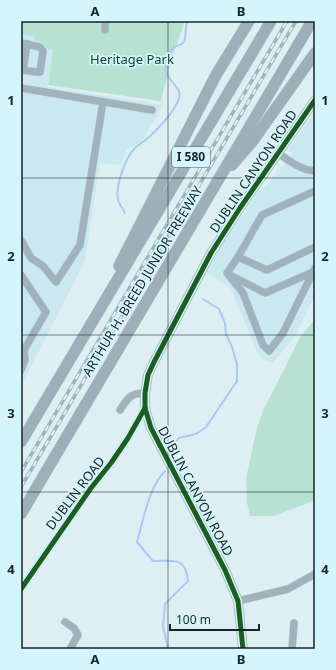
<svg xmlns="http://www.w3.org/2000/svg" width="336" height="670" font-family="'Noto Sans',sans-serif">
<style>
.built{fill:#cae8ef}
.green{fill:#b7e1d3}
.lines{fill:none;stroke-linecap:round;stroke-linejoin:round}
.stream{stroke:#aec8f4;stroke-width:2}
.minor-casing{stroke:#bccacc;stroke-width:8}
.major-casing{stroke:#bccacc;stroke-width:10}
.highway-casing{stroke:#bccacc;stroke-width:12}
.minor{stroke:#a0b3bd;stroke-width:7}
.major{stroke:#a2b4bd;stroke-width:9}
.highway{stroke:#9dafb8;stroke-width:11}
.rail-casing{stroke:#a2b3b9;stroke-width:3.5}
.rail{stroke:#d5f5fc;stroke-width:2;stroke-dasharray:6;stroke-linecap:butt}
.cycleway-casing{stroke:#d5f5fc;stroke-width:8}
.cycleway{stroke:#1b5e20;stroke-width:5}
.grid{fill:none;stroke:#182426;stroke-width:1;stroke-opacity:0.55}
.labels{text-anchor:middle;stroke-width:3.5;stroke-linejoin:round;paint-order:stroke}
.shield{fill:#d5f5fc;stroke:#516366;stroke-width:1}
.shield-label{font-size:12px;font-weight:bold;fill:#182426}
.park-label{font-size:13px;fill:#13412f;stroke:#d5f5fc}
.street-label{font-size:13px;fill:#182426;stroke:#d5f5fc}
.neatline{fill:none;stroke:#182426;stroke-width:1.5}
.grid-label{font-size:13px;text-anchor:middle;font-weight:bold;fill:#182426}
</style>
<rect width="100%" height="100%" fill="#deeff3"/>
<g class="built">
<polygon points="21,34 35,36 35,42 43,43 47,49 53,50 47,87 163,105 142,141 126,150 121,165 100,163 85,261 21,386"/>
<polygon points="315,112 315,283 312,289 315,295 295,336 273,363 264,360 258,355 231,289 207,272 220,248 258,193 268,184 278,170 283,166 292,154 289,149 291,145"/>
</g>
<g class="green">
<polygon points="21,21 185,21 172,57 161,101 48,85 53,50 47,49 43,43 35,41 35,36 21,34"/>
<polygon points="315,319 315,500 274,516 250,516 247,503 246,478 257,428 264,408 284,370 300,337"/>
</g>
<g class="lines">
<g class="stream">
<path d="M125,213C123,209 119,204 118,200C115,187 125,158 135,148C139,144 145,141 149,137C157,130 170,116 175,107C188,86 169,87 166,70C165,63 169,49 176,46C179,45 182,45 184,42C187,35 184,28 188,21"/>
<polyline points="171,456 175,443 179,438 196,434 206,427 237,381 237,364 232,347 226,334 225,323 219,309 203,299"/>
<path d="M165,471C148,489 144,518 137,542L153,561C174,561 185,556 188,581L165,604L163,626L168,649"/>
</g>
<g class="minor-casing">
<g id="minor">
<polyline points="105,21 105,30"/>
<polyline points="21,43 40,47 43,51 40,72 37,72 21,70"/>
<polyline points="23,70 27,44"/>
<polyline points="21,88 152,110"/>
<path d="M278,153C289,161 301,170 315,171"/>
<polyline points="315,191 262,215 238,257 267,270 315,247"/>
<polyline points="21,240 31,258 43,266 56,282 80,245 103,102"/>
<polyline points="238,257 227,273 243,293 263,345 269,351 283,333 315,268"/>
<polyline points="21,275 46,312 24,350 25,360 21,370"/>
<polyline points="230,275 265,293 313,272"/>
<path d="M120,410C128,398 130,393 145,393"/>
<polyline points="21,589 91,488 111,463 128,438 145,408"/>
<polyline points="238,601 288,589 315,574"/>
<polyline points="65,622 74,628 78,635 70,649"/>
<polyline points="292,649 294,623"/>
</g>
</g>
<g class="major-casing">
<polyline id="major" points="243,649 238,601 225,570 151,428 145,408 145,393 148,375 154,362 211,253 240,208 315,100"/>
</g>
<g class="highway-casing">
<g id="highway">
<polyline points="232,165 252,142 315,53"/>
<polyline points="119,266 216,75 249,21"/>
<polyline points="21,442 271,21"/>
<polyline points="21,514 312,21"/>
</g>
</g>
<use href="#minor" class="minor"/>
<use href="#major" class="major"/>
<use href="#highway" class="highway"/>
<g class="rail-casing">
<g id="rail">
<polyline points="21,472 287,21"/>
<polyline points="21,487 296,21"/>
</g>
</g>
<use href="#rail" class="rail"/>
<g class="cycleway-casing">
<g id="cycleway">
<polyline points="21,589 91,488 111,463 128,438 145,408"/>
<polyline points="243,649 238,601 225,570 151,428 145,408 145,393 148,375 154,362 211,253 240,208 315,100"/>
</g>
</g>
<use href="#cycleway" class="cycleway"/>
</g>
<path class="grid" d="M168,21V649M21,178H315M21,335H315M21,492H315"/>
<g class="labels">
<rect class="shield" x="172" y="147" width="38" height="20" rx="3"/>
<g class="shield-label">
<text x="191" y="161">I 580</text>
</g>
<g class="park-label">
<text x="132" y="64">Heritage Park</text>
</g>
<g class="street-label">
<text transform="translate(253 171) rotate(-56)" y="5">DUBLIN CANYON ROAD</text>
<text transform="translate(142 281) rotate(-59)" y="5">ARTHUR H. BREED JUNIOR FREEWAY</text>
<text transform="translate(196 491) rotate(62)" y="5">DUBLIN CANYON ROAD</text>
<text transform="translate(75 493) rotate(-53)" y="5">DUBLIN ROAD</text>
</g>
</g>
<rect width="336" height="670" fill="none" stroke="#d5f5fc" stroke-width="44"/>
<path d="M170 624v6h89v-6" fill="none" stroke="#182426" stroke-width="2"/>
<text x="176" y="624" font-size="12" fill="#182426" stroke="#d5f5fc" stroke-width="3" paint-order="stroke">100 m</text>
<rect x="22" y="22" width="292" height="626" class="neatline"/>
<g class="grid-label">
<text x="95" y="16">A</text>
<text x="241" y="16">B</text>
<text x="11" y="105">1</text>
<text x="325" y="105">1</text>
<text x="11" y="261">2</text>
<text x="325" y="261">2</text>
<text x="11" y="418">3</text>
<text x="325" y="418">3</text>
<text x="11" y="574">4</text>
<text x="325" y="574">4</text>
<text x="95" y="664">A</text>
<text x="241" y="664">B</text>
</g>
</svg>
